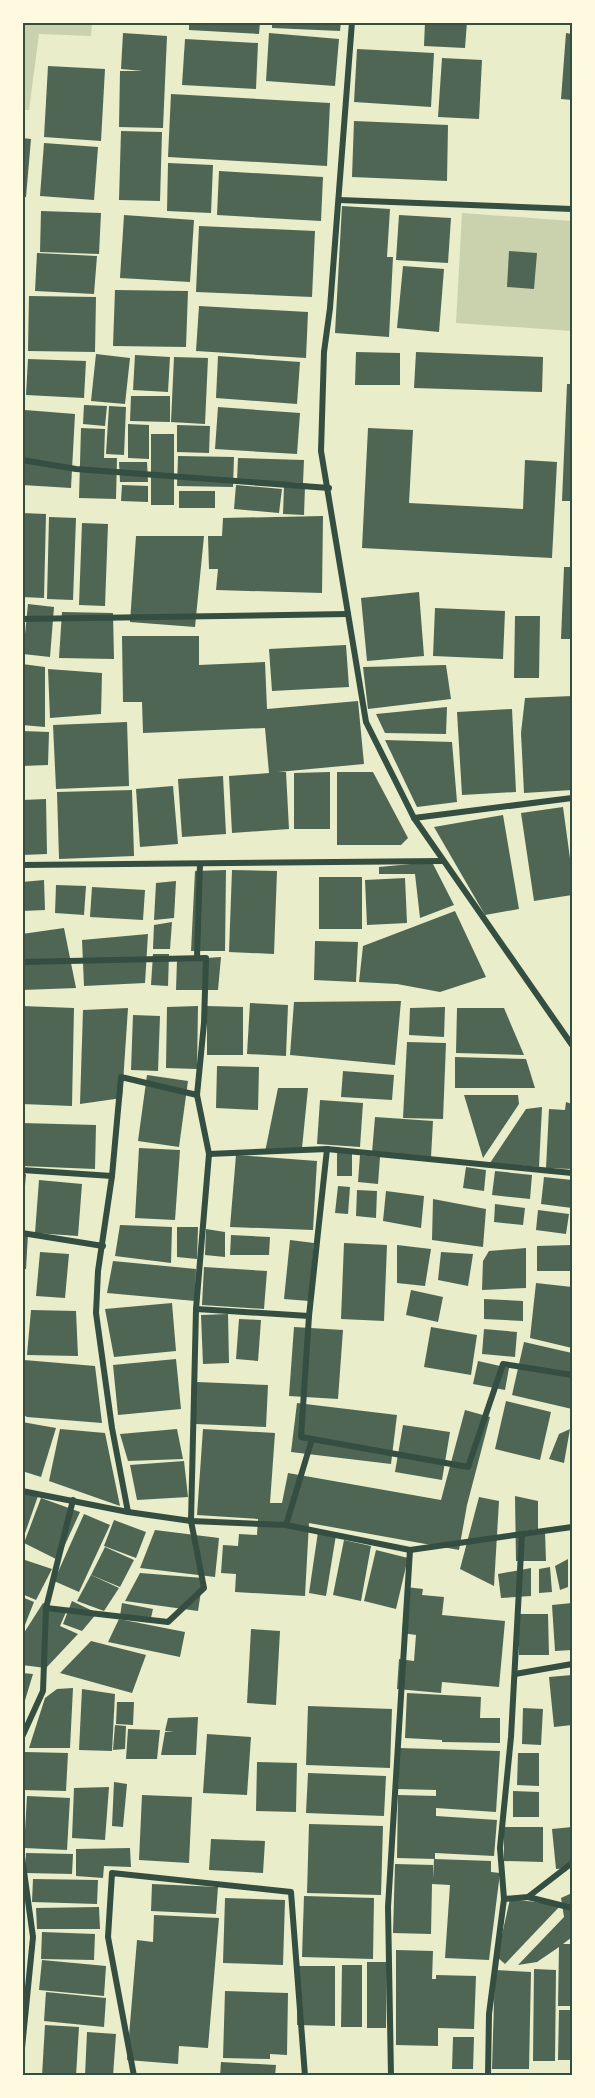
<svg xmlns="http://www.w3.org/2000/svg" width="595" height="2098" font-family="'Open Sans',sans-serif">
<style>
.green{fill:#cad2ad}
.building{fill:#4f6655}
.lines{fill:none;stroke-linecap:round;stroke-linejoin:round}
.minor{stroke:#344e41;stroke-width:6}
.neatline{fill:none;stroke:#344e41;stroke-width:2}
</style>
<rect width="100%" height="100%" fill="#e9edc9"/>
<g class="green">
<polygon points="23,22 92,23 91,36 39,34 29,110 23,110"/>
<polygon points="462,213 572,221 572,331 456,323"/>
</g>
<g class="building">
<polygon points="189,22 260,22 259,34 189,30"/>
<polygon points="272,22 341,22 340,31 272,28"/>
<polygon points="425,22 467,22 465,48 424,46"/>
<polygon points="123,33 167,36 163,128 119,127 120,71 143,71 121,69"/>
<polygon points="269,33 339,39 335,86 266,81"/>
<polygon points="566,33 572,34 572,100 561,99"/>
<polygon points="185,39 258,43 256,89 182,85"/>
<polygon points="357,49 434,53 431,107 354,102"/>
<polygon points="442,58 482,60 479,119 438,117"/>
<polygon points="48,66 105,69 101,141 44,137"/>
<polygon points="171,94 330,103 327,166 168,157"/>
<polygon points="354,121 448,125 447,181 352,177"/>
<polygon points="121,131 162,132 160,201 119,200"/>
<polygon points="22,138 31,139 26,197 22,197"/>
<polygon points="44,143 98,147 94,200 40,196"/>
<polygon points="168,163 213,165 211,213 167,211"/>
<polygon points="219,171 323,177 321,221 217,215"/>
<polygon points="342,206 390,209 387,257 393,257 389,337 335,333"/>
<polygon points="41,211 101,213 99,254 40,252"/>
<polygon points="124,215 194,220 190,282 120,278"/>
<polygon points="399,215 451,218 448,263 396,260"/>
<polygon points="199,226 315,231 312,297 196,292"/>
<polygon points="509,251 537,253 534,289 507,287"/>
<polygon points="37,253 97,256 94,294 35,291"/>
<polygon points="403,266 444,269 439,332 397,328"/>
<polygon points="115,290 188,291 186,347 113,346"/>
<polygon points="29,296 96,297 95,352 28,351"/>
<polygon points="199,306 308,312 306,358 196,351"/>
<polygon points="356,352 400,353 400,385 355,385"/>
<polygon points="416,352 543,357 542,392 414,388"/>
<polygon points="96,354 130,358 125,404 91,401"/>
<polygon points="135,355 170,357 168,392 133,390"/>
<polygon points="218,356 300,362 297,404 216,398"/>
<polygon points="174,357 208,358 205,424 171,422"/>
<polygon points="28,359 86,361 84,398 26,395"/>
<polygon points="567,384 572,384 572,501 562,501"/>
<polygon points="131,396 170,396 170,422 130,421"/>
<polygon points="84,405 107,406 105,426 83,424"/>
<polygon points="109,406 126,407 124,455 106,454"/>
<polygon points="218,407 300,413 297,454 215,449"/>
<polygon points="25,410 75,414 71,488 22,485"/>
<polygon points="128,424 149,425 149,459 128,458"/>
<polygon points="177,425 210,426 209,453 177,452"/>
<polygon points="81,428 105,429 104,458 117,458 116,499 79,498"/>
<polygon points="368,428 413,430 409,503 523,509 525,460 557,462 552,558 362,548"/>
<rect x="151" y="434" width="23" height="71"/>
<polygon points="178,456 234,457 233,487 177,486"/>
<polygon points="238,458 304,460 303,483 237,481"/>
<polygon points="119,462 147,462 148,482 120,482"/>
<polygon points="122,485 148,486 148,502 121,501"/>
<polygon points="236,485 282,489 279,513 234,509"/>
<polygon points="284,486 305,487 304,515 283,514"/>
<rect x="179" y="491" width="36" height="17"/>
<polygon points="22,513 46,514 44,598 22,597"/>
<polygon points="323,516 322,593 216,590 218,569 209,569 208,536 222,536 223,518"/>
<polygon points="49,517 76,518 73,600 47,599"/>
<polygon points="82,523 108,524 105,606 79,605"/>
<polygon points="136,536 204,536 195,627 130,622"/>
<polygon points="564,567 572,567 572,639 561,639"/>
<polygon points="419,592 424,656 367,661 361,598"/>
<polygon points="28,604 54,607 50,657 23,654"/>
<polygon points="435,608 505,611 503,659 433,656"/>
<polygon points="62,612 113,613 114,659 59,658"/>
<polygon points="515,616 540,616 539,678 514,678"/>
<polygon points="122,636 199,636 199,665 265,662 267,709 358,701 364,764 278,772 286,772 289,829 232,833 229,776 269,773 265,728 143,733 142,702 123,702"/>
<polygon points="346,645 349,687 272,691 269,649"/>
<polygon points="22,664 45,667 45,727 22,725"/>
<polygon points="446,665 451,699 368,709 363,667"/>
<polygon points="48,669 102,673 101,714 50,718"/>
<polygon points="572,696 572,790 524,793 521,733 525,698"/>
<polygon points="447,707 446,734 385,733 376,714"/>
<polygon points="512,709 516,792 462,795 457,712"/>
<polygon points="127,722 129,786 56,789 53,725"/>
<polygon points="22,731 49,732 48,765 22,766"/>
<polygon points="385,740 452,742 457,802 417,807"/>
<polygon points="330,772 330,829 294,829 294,773"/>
<polygon points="337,772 373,772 408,838 401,845 337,845"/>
<polygon points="223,776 226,834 182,837 178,779"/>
<polygon points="173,786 178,844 140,847 136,789"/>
<polygon points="132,790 134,856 59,859 57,792"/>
<polygon points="46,799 47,854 22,855 22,800"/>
<polygon points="563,807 572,873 572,895 534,901 521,813"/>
<polygon points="503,815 519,909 485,915 434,827"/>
<polygon points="432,862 454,905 420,918 415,874 379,874 379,867"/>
<polygon points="226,870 225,951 191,951 195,871"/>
<polygon points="232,870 277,871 274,954 229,952"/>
<rect x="319" y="877" width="43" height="52"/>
<polygon points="405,878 407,923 367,925 365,880"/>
<polygon points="44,880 45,910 22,911 22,882"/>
<polygon points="176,881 174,918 154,920 156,883"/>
<polygon points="56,885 86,886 84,915 55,913"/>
<polygon points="92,887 145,890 143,920 90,917"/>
<polygon points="455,911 486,977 440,992 397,984 359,982 363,946"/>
<polygon points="172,922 170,949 153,949 154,925"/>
<polygon points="64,928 76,988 22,990 22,934"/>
<polygon points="148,934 145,983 84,986 82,940"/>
<polygon points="315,941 358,942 356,982 314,980"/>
<polygon points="153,954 169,954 168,986 151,985"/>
<polygon points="221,957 218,990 176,990 177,960"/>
<polygon points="401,1001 395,1065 290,1055 294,1002"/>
<polygon points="250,1003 288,1005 286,1056 247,1054"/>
<polygon points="22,1006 74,1008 72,1106 22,1104"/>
<polygon points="198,1006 197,1069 166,1068 167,1007"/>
<polygon points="207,1006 243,1007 243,1055 207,1055"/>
<polygon points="445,1007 444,1037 409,1035 410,1008"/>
<polygon points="128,1008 122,1098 80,1104 83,1010"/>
<polygon points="457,1008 504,1008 524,1055 456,1053"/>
<polygon points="133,1015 160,1016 158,1071 131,1070"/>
<polygon points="407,1042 446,1043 443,1119 403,1118"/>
<polygon points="455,1057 526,1059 535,1088 455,1088"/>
<polygon points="217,1066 259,1067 258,1110 216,1108"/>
<polygon points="343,1071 394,1075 392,1100 341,1097"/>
<polygon points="147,1075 188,1081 179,1147 138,1141"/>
<polygon points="278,1088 308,1088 302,1148 265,1152"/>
<polygon points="464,1095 518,1095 519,1104 483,1158"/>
<polygon points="320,1100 363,1103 360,1147 317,1144"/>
<polygon points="566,1102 572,1104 572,1169 546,1168 549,1109 565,1110"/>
<polygon points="542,1107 539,1167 490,1163 526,1109"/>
<polygon points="375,1117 433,1121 431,1157 372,1153"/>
<polygon points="22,1123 96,1125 95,1169 22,1166"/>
<polygon points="139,1148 180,1150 175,1220 135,1218"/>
<polygon points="337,1151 352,1153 352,1176 337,1176"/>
<polygon points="236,1155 317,1161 313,1230 230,1227"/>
<polygon points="360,1155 380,1157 378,1184 358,1182"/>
<polygon points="466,1167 486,1170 484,1191 463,1188"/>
<polygon points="495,1171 532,1175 530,1199 492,1195"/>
<polygon points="22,1173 26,1174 24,1198 22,1197"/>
<polygon points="544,1177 572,1180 572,1208 541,1204"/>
<polygon points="39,1180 82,1184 78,1236 35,1233"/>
<polygon points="338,1186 350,1187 348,1214 335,1213"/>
<polygon points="357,1190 377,1191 376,1218 356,1216"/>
<polygon points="386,1191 424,1196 421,1228 383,1221"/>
<polygon points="433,1199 486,1209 483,1247 432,1240"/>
<polygon points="495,1204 525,1208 523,1225 494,1222"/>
<polygon points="538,1210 569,1214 566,1234 536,1230"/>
<polygon points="120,1225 172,1227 171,1263 115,1256"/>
<polygon points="177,1227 198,1227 197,1259 177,1257"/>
<polygon points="206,1229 225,1232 225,1257 205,1255"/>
<polygon points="22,1234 28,1234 26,1269 22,1269"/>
<polygon points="231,1235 270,1237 269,1255 230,1255"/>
<polygon points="290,1240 314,1243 309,1301 284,1299"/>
<polygon points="344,1243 387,1245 384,1321 341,1319"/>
<polygon points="397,1245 431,1249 425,1286 397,1283"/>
<polygon points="572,1245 572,1271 537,1271 537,1246"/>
<polygon points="526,1248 526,1288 482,1290 483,1261 489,1251"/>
<polygon points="40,1252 69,1254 65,1298 36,1296"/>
<polygon points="441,1252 473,1254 468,1286 438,1280"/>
<polygon points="113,1261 196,1269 195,1301 107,1293"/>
<polygon points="204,1267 267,1271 264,1309 202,1305"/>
<polygon points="536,1283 572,1287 572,1348 530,1338"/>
<polygon points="411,1290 443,1297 438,1322 406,1315"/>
<polygon points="484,1299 523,1301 523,1321 484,1319"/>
<polygon points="172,1303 176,1351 114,1357 105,1309"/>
<polygon points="31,1310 76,1311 78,1356 27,1355"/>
<polygon points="228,1314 229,1363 203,1364 201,1315"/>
<polygon points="239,1319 261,1320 258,1361 236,1359"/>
<polygon points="294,1327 343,1330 338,1399 289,1396"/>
<polygon points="431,1327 477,1335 471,1375 424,1367"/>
<polygon points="484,1329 517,1332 515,1357 482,1354"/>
<polygon points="524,1342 572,1353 572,1409 512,1395"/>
<polygon points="176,1359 181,1409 118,1415 113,1365"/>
<polygon points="24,1360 95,1366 102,1423 27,1417 22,1414"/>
<polygon points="478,1361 509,1368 505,1390 473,1384"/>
<polygon points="197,1382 268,1385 266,1427 195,1424"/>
<polygon points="506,1401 551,1412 540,1460 495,1449"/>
<polygon points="297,1403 397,1415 391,1464 291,1452"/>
<polygon points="465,1410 490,1417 467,1505 459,1550 309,1523 305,1596 235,1592 236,1574 221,1573 223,1545 238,1546 239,1534 257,1535 258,1519 197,1515 203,1429 275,1433 270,1503 282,1503 288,1473 441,1500"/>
<polygon points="22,1422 56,1428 41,1477 22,1471"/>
<polygon points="403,1425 450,1432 442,1480 395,1472"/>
<polygon points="60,1429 105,1433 120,1506 49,1481"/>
<polygon points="177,1429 183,1459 128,1461 120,1434"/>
<polygon points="570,1429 564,1463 549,1459 559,1434"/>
<polygon points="184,1461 188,1497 137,1500 130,1465"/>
<polygon points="22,1490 38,1496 23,1539 22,1539"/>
<polygon points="515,1496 538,1501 538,1529 525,1531 545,1531 546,1561 516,1561"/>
<polygon points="479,1497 499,1501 494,1586 460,1569"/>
<polygon points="41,1498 80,1512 58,1560 24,1543"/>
<polygon points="84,1514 110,1525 79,1592 54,1581"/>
<polygon points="114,1520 146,1532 136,1558 104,1546"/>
<polygon points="155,1530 219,1538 215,1577 140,1568"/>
<polygon points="318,1532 336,1535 326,1596 309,1593"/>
<polygon points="344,1540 371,1546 361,1601 333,1595"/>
<polygon points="105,1547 134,1560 120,1587 91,1575"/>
<polygon points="376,1550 408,1558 396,1609 364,1601"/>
<polygon points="22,1559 52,1569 36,1600 22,1594"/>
<polygon points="568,1559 568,1587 560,1590 555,1566"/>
<polygon points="550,1567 552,1592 539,1593 539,1569"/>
<polygon points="531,1568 531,1596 501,1598 498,1574"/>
<polygon points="140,1573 203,1578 198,1611 125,1601"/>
<polygon points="91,1575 119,1588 104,1611 77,1601"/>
<polygon points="406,1587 423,1589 422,1595 444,1597 442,1615 505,1621 499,1687 442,1682 441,1693 397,1689 399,1659 414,1661 416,1635 402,1633"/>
<polygon points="22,1597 34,1602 23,1630 22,1630"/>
<polygon points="72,1601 97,1613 82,1631 63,1624"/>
<polygon points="43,1603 66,1612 60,1626 78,1634 46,1668 22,1665 22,1636"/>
<polygon points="122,1603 153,1609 150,1622 120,1616"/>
<polygon points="572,1603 572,1650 555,1651 552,1605"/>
<polygon points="519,1614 548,1614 549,1655 519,1655"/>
<polygon points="119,1619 185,1632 180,1657 108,1642"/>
<polygon points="251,1629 280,1631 276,1705 247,1703"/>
<polygon points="91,1641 146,1655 132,1693 60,1673"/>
<polygon points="22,1673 33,1674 23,1707 22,1707"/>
<polygon points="572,1675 572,1725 554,1727 549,1677"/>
<polygon points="73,1688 70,1748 29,1748 45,1698 57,1689"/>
<polygon points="82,1689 115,1694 112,1751 79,1750"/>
<polygon points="407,1693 481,1697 480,1718 500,1718 500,1743 442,1742 442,1740 405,1738"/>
<polygon points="117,1702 134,1702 133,1725 116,1724"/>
<polygon points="308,1706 392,1709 390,1768 306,1765"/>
<polygon points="523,1708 543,1709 541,1745 522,1744"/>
<polygon points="198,1717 196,1755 161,1755 165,1732 174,1732 165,1731 168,1718"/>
<polygon points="115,1725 126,1726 125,1749 113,1750"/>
<polygon points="128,1729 160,1730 157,1759 126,1759"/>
<polygon points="207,1734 251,1737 247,1795 203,1793"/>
<polygon points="399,1748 500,1751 496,1812 436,1808 436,1816 497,1820 494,1856 435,1853 435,1859 397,1858 398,1795 436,1796 436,1790 398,1789"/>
<polygon points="24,1752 68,1753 66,1791 22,1790"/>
<polygon points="518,1753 539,1753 539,1786 517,1785"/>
<polygon points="257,1762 297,1763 296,1812 256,1811"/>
<polygon points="308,1773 386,1776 384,1816 306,1813"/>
<polygon points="114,1782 127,1784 123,1827 112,1826"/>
<polygon points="109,1787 105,1840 72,1838 74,1788"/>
<polygon points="513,1791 539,1792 539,1817 513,1817"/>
<polygon points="142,1795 192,1797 189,1863 139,1860"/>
<polygon points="27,1796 70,1798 67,1850 24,1848"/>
<polygon points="309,1824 383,1826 381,1895 307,1893"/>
<polygon points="504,1827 543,1827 543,1862 504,1861"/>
<polygon points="572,1827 572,1868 556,1869 552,1829"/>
<polygon points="211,1839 265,1841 263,1873 209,1870"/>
<polygon points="130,1848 131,1867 104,1866 103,1878 76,1876 76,1849"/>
<polygon points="26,1853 73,1854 72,1874 25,1873"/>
<polygon points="434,1859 491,1861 491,1872 500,1873 489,1960 445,1958 450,1885 432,1884 431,1934 393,1933 395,1864 433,1865 433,1879"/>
<polygon points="33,1879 98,1880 97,1904 32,1902"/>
<polygon points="152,1884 218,1887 216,1914 151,1911"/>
<polygon points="572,1893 572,1937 563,1944 572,1944 572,2006 558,2006 559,1947 537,1962 518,1965 564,1917 561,1898"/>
<polygon points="304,1896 374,1898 373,1959 302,1957"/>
<polygon points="225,1898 285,1900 283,1965 223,1963"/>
<polygon points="510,1899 561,1905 505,1964 497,1957"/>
<polygon points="99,1907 100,1929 37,1929 36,1908"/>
<polygon points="154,1915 219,1918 208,2048 179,2046 178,2064 127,2060 137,1940 153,1942"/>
<polygon points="42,1932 95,1934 94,1960 41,1959"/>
<polygon points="396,1950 433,1951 432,1979 436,1979 436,1975 476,1976 474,2029 438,2028 438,2046 396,2045"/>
<polygon points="42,1960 106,1966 104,1996 39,1990"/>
<polygon points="367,1962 387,1962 386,2028 367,2028"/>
<polygon points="342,1965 362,1965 362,2027 341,2027"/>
<polygon points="298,1966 335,1966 335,2026 297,2025"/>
<polygon points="534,1969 556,1970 555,2061 533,2061"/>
<polygon points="495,1970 531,1972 529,2069 492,2069"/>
<polygon points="225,1991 288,1993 287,2055 270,2054 270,2059 223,2058"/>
<polygon points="46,1992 106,1998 104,2027 44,2021"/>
<polygon points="559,2010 572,2010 572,2060 558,2060"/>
<polygon points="45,2025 79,2027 76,2076 42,2076"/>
<polygon points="87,2032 116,2034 113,2076 85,2076"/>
<polygon points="453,2037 474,2037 473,2069 452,2069"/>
<polygon points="221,2062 276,2065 275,2076 220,2076"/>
</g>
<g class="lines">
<g class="minor">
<polyline points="352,22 330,308 324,352 321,451 366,722 414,818 572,1045"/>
<polyline points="339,200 572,209"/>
<polyline points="22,460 76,469 329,488"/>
<polyline points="22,619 348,614"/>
<polyline points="414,818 572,798"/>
<polyline points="22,865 442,861"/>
<polyline points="197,957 200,864"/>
<polyline points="22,962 206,958 204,1023 197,1095"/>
<polyline points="22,1170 112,1176"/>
<polyline points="22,1233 103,1246"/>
<polyline points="196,1309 309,1316"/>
<polyline points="312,1439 468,1467 503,1364 572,1375"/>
<polyline points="22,1491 128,1512 191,1521 286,1525 410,1550 572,1527"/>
<polyline points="128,1512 112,1428 96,1313 98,1271 112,1176 121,1077 197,1095 209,1154 327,1149 572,1173"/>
<polyline points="286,1525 312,1439 301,1437 309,1316 327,1149"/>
<polyline points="46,1608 73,1500"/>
<polyline points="515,1674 572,1664"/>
<polyline points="22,1737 43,1691 46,1608 168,1622 204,1588 191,1521 196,1309 209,1154"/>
<polyline points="22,1857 33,1937 22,2048"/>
<polyline points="528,1897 572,1908"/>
<polyline points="504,1899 528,1897 572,1863"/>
<polyline points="134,2076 108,1937 112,1873 291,1892 305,2076"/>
<polyline points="391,2076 388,1907 410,1550"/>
<polyline points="488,2076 489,2014 504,1899 500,1848 511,1737 522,1534"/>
</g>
</g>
<rect width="595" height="2098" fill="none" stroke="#fefae0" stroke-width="48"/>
<rect x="24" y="24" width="547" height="2050" class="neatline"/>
</svg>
